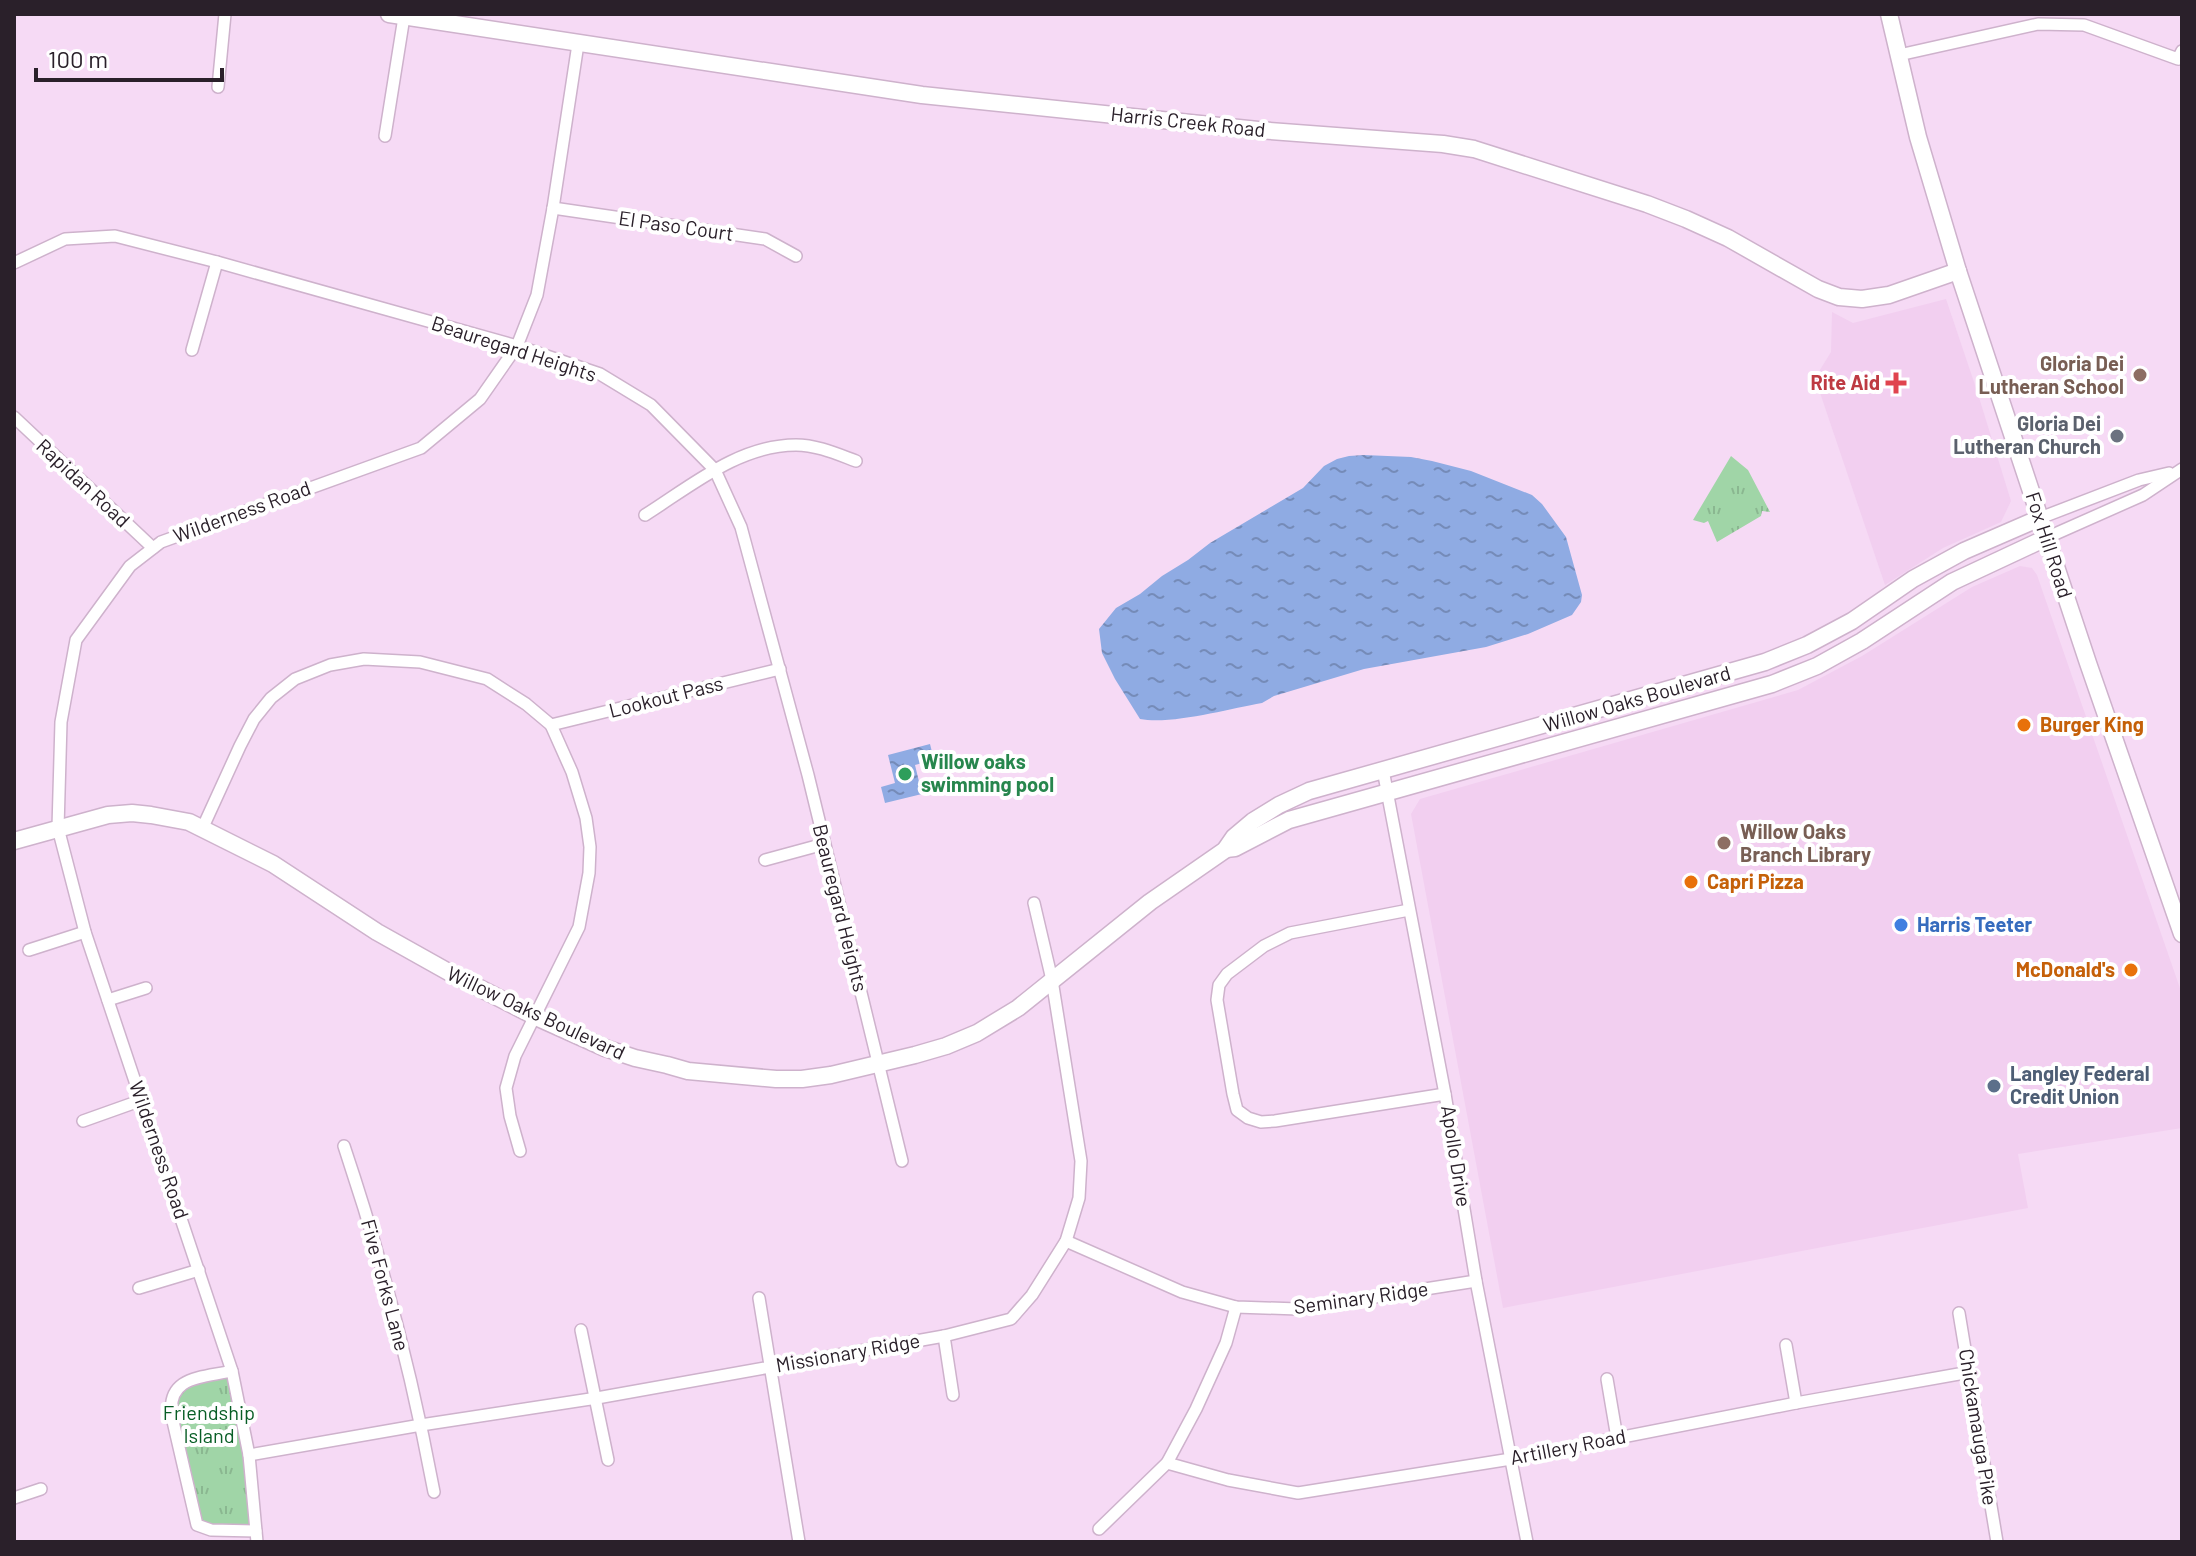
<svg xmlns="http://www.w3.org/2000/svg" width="2196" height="1556" font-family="Barlow,sans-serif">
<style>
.built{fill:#f2cff0}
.park{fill:url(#park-tufts)}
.water{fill:url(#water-ripples)}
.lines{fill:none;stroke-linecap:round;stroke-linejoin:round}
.street-casing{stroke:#ceb2cc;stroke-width:14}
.secondary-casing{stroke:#ceb2cc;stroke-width:19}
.street{stroke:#fff;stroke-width:11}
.secondary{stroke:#fff;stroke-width:16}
.education-dot{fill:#8d6e63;stroke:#fff;stroke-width:3}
.health-dot{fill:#e0444e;stroke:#fff;stroke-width:3}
.worship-dot{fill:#6b7280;stroke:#fff;stroke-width:3}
.food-dot{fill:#e8710a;stroke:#fff;stroke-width:3}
.leisure-dot{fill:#2e9e5b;stroke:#fff;stroke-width:3}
.shop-dot{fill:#3f7fe0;stroke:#fff;stroke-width:3}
.service-dot{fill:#5c6f8a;stroke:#fff;stroke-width:3}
.labels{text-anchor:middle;stroke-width:8;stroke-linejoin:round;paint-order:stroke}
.street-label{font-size:20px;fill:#2a202a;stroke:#fff}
.education-label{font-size:20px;font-weight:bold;fill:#785e54;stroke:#fff;text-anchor:end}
.health-label{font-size:20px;font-weight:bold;fill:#be3a42;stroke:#fff;text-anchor:end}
.worship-label{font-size:20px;font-weight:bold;fill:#5b616d;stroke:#fff;text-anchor:end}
.food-label{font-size:20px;font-weight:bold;fill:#c56008;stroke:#fff;text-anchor:start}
.leisure-label{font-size:20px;font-weight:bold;fill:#27864d;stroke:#fff;text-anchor:start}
.shop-label{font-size:20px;font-weight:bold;fill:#366cbe;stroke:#fff;text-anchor:start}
.service-label{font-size:20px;font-weight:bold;fill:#4e5e75;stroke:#fff;text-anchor:start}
.park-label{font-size:20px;fill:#085e26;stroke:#fff}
</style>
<defs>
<pattern id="park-tufts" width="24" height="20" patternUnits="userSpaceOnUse" patternTransform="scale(2)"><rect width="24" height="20" fill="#a0d5a7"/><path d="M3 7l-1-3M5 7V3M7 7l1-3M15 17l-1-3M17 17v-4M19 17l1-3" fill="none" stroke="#8ab790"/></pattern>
<pattern id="water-ripples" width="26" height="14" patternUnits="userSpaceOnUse" patternTransform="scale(2)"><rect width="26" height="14" fill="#8fabe3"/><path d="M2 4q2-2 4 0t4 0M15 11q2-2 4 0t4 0" fill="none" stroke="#758bb8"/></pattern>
</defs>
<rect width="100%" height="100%" fill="#f6daf5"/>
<g class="built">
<polygon points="1946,299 1977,391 2011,501 2001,522 1943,548 1885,585 1815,378 1831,352 1832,312 1853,323"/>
<polygon points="2020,566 2032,568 2037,575 2182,994 2182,1128 2018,1154 2028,1208 1503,1308 1411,814 1420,799 1798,690 1862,656 1972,587"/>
</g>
<g class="park">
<polygon points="1731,456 1748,470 1770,512 1762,511 1761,516 1717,542 1708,521 1704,523 1693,520"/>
<polygon points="232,1371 256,1531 197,1525 170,1403 179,1386"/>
</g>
<g class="water">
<path d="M1364,455L1411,457L1432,461L1471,471L1532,495L1542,504L1566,537L1582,595L1581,602L1572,615L1528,634L1486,647L1364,669L1274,696L1262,703C1228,709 1171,725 1140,719L1115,679L1102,653L1099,629L1116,608L1140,594L1162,576L1188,560L1210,543L1303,488L1324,466L1337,459L1349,456Z"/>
<polygon points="930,744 934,760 915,765 922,794 885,803 881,787 895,783 888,755"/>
</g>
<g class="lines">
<g class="street-casing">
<g id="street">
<polyline points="1899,55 2038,24 2084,25 2178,59 2182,51"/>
<polyline points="218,87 225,14"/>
<polyline points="385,136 404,17"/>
<polyline points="553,208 765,239 796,256"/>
<polyline points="14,263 65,239 115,236 217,262 517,346 600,374 651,405 715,470 741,527 808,775 902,1161"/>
<polyline points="192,350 217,262"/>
<polyline points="14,417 153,548"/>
<path d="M645,515C691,486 739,445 796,445C817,445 837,454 856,461"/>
<polyline points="2040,518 2139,480 2169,473"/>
<polyline points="2046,538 2143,495 2182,469"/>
<polyline points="551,725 780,669"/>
<polyline points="1383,770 1445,1094 1476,1281 1527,1542"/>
<polyline points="203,827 240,746 254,719 271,698 295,679 330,665 364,659 420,662 487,679 526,704 551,725 572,772 586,818 590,847 589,873 579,927 515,1056 506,1088 510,1116 520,1151"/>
<polyline points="765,860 824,844"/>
<polyline points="1409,910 1290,933 1264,946 1227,974 1219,985 1217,1000 1233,1094 1237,1110 1248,1118 1261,1122 1275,1121 1445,1094"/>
<polyline points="29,950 85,932"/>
<polyline points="108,1000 146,988"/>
<polyline points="83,1121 142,1100"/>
<path d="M344,1146C382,1259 412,1375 434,1492"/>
<polyline points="1066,1241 1182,1292 1236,1307 1298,1309 1476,1281"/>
<polyline points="139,1288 199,1270"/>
<polyline points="759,1298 799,1542"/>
<polyline points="1959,1313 1997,1542"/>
<polyline points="581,1330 608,1460"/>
<polyline points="944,1336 953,1395"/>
<polyline points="1786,1345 1796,1403"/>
<path d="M232,1371C201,1378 166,1376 172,1417L197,1525L211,1530L256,1531"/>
<polyline points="1607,1379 1617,1438"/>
<polyline points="249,1455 421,1425 597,1398 944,1336 1011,1319 1032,1295 1066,1241 1079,1198 1081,1161 1052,980 1034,903"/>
<polyline points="1167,1463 1228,1480 1298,1493 1511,1459 1796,1403 1970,1372"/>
<polyline points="14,1498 41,1489"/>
<polyline points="1099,1529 1167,1463 1196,1409 1226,1343 1236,1307"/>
<polyline points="257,1542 249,1455 232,1371 85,932 58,828 61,722 76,640 130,566 161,542 421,448 480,399 517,346 537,295 553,208 578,44"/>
</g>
</g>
<g class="secondary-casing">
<g id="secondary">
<polyline points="389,14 922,95 1258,130 1443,144 1474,149 1647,204 1686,219 1728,238 1818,289 1839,297 1862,299 1889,295 1958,271"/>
<polyline points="1889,14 1918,137 1958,271 2088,663 2182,934"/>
<polyline points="14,841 108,815 132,813 151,815 189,822 273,864 377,932 452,974 536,1017 605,1048 635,1058 667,1065 688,1071 776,1079 802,1079 831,1075 915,1055 946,1046 977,1033 1018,1008 1150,902 1225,850 1234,837 1253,821 1279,805 1309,791 1765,662 1807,645 1852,621 1913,579 1964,551 2040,518"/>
<polyline points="1226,849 1235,848 1289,820 1772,684 1817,666 1862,641 1952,582 2046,538"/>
</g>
</g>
<use href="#street" class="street"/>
<use href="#secondary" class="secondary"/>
</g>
<g class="education-dot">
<circle cx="2140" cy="375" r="8"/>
<circle cx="1724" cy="843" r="8"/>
</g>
<path class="health-dot" d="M1892 371h8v8h8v8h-8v8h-8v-8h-8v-8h8z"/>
<circle class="worship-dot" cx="2117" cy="436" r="8"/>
<g class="food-dot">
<circle cx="2024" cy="725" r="8"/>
<circle cx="1691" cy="882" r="8"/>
<circle cx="2131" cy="970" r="8"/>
</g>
<circle class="leisure-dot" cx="905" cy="774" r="8"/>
<circle class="shop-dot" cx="1901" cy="925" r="8"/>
<circle class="service-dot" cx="1994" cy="1086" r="8"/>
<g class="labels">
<g class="street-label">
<text transform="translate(1188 122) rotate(6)" y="7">Harris Creek Road</text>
<text transform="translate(676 226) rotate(8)" y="7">El Paso Court</text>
<text transform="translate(514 349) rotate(18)" y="7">Beauregard Heights</text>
<text transform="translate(83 483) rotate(43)" y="7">Rapidan Road</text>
<text transform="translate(242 512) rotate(-20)" y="7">Wilderness Road</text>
<text transform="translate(2049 545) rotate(72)" y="7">Fox Hill Road</text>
<text transform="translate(666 697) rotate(-14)" y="7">Lookout Pass</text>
<text transform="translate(1637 699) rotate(-16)" y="7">Willow Oaks Boulevard</text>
<text transform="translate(840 908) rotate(76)" y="7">Beauregard Heights</text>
<text transform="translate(536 1013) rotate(25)" y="7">Willow Oaks Boulevard</text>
<text transform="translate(159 1150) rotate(71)" y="7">Wilderness Road</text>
<text transform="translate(1456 1156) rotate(81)" y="7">Apollo Drive</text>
<text transform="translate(385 1285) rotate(75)" y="7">Five Forks Lane</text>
<text transform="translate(1361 1298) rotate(-8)" y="7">Seminary Ridge</text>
<text transform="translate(848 1353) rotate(-10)" y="7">Missionary Ridge</text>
<text transform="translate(1978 1427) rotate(81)" y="7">Chickamauga Pike</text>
<text transform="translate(1568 1447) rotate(-11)" y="7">Artillery Road</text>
</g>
<g class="education-label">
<text x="2124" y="371">Gloria Dei<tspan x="2124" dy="23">Lutheran School</tspan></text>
<text x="1740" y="839" text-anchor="start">Willow Oaks<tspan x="1740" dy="23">Branch Library</tspan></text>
</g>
<g class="health-label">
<text x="1880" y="390">Rite Aid</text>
</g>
<g class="worship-label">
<text x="2101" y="431">Gloria Dei<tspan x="2101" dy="23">Lutheran Church</tspan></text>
</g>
<g class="food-label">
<text x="2040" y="732">Burger King</text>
<text x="1707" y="889">Capri Pizza</text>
<text x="2115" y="977" text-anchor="end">McDonald's</text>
</g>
<g class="leisure-label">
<text x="921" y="769">Willow oaks<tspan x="921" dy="23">swimming pool</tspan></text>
</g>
<g class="shop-label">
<text x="1917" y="932">Harris Teeter</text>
</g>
<g class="service-label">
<text x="2010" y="1081">Langley Federal<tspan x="2010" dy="23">Credit Union</tspan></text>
</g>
<g class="park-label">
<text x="209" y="1420">Friendship<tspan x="209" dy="23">Island</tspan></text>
</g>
</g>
<rect width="2196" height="1556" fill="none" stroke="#2a202a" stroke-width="32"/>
<path d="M36 68v12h186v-12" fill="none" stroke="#2a202a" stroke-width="4"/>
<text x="48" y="68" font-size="24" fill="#2a202a" stroke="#ffffff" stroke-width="6" paint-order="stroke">100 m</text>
</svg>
